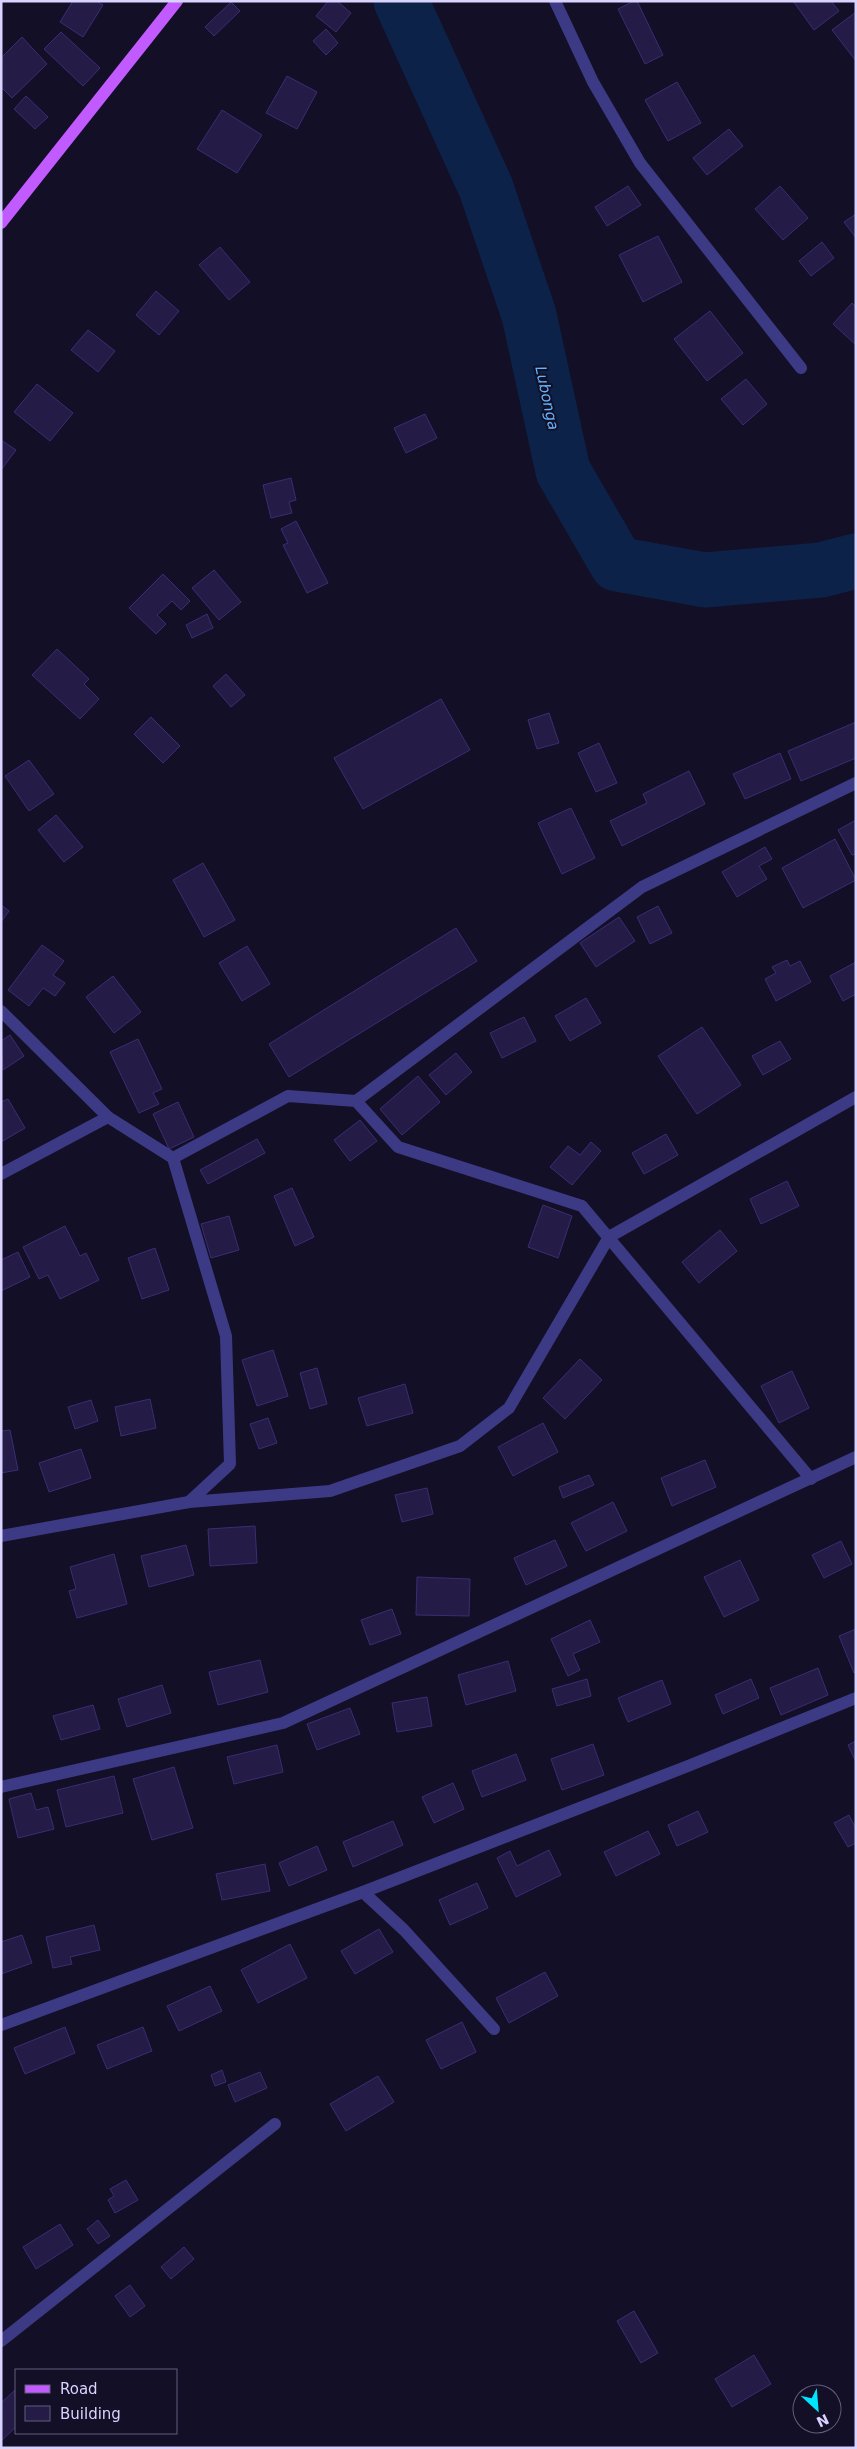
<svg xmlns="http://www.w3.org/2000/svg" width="857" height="2449" font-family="'DejaVu Sans',sans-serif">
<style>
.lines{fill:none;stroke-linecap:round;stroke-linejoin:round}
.river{stroke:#0c2248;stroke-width:55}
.building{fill:#241b47;stroke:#3b2d73}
.minor{stroke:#3d3a85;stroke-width:12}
.major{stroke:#c25bff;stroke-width:12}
.labels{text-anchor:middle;stroke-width:4;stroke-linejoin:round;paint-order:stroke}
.water-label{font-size:15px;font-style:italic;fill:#62b6ff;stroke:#130f26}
</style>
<rect width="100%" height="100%" fill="#130f26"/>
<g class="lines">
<polyline class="river" points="401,1 486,188 529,315 563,471 617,564 705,580 821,570 856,561"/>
</g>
<g class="building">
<polygon points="73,1 96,1 103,5 83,37 60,22"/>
<polygon points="328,1 337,1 351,13 336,32 316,16"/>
<polygon points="634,1 637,1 663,55 645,64 618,9"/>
<polygon points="793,1 831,1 839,11 814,30"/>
<polygon points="231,2 240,11 214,36 205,27"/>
<polygon points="856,12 856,61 832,30"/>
<polygon points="326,29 338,43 326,55 313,41"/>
<polygon points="61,32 100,68 83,86 44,49"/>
<polygon points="22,37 47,64 12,98 1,87 1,58"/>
<polygon points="287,76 317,92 297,129 266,113"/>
<polygon points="677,82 701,123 668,141 645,100"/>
<polygon points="26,96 48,117 35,129 14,109"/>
<polygon points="222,110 262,135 237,173 197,149"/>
<polygon points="729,129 743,146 707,175 693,158"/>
<polygon points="628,186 641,205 607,226 595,207"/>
<polygon points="780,186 808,218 783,240 755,209"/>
<polygon points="856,214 856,238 844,222"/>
<polygon points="658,236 682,282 643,302 619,255"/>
<polygon points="822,242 834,258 811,276 799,261"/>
<polygon points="220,247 250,282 229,300 199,265"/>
<polygon points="156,291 179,311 159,335 136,315"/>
<polygon points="852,303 856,307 856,345 833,324"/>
<polygon points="710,311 743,353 707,381 674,339"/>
<polygon points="88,330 115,351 98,372 71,350"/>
<polygon points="746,379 767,404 743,425 721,399"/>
<polygon points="37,384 73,413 50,441 14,412"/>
<polygon points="425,414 437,438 406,453 394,428"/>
<polygon points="1,440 16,450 1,470"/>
<polygon points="291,478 296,500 289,502 292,513 271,518 263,485"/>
<polygon points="296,521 328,583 307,593 283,545 288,543 281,529"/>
<polygon points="214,570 241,602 219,620 192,588"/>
<polygon points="163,574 190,601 181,610 172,601 157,615 166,624 156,634 129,608"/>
<polygon points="207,614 213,628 192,638 186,625"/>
<polygon points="57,649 89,679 84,684 99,699 80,719 32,675"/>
<polygon points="226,674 245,695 231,707 213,686"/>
<polygon points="441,699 470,750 363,809 334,758"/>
<polygon points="549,713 559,743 537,749 528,720"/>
<polygon points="151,717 180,746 163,763 134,734"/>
<polygon points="856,722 856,758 801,781 788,751"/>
<polygon points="599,743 617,783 596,792 578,753"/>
<polygon points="780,753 791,779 745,799 733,774"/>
<polygon points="29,760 54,794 29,811 5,776"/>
<polygon points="689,771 705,804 622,846 610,821 647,803 643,794"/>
<polygon points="571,808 595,858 562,874 538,823"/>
<polygon points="56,815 83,847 64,862 38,830"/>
<polygon points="856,820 856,854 852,855 838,830"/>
<polygon points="835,839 856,880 803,908 782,868"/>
<polygon points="765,847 772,859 759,866 767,879 737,897 722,872"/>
<polygon points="203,863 235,920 204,937 173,880"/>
<polygon points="1,905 9,911 1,922"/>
<polygon points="658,906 672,933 650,944 637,917"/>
<polygon points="619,917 635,941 596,967 580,943"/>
<polygon points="456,928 477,961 289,1077 269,1044"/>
<polygon points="42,945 64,961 53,975 65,983 55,996 43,988 29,1006 8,990"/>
<polygon points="247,946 270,984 242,1001 219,963"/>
<polygon points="787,960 790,966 800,961 811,982 776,1001 765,979 776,973 772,967"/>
<polygon points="856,962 856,994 843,1001 830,976"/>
<polygon points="113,976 141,1012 114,1033 86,997"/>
<polygon points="586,998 601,1023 570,1041 555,1016"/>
<polygon points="524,1017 536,1041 502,1058 490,1033"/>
<polygon points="702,1027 741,1085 697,1114 658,1056"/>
<polygon points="10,1035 24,1056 3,1070 1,1041"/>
<polygon points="138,1039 162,1089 153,1093 159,1104 139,1113 110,1052"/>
<polygon points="780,1041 791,1059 763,1075 752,1056"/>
<polygon points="456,1053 472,1072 446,1095 429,1075"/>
<polygon points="418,1076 440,1102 402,1135 380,1109"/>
<polygon points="8,1099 25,1128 1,1142 1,1102"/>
<polygon points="178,1102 194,1137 169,1149 153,1114"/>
<polygon points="360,1120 377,1141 350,1161 334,1140"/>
<polygon points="666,1134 678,1155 644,1174 632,1153"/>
<polygon points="257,1139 265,1153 208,1184 200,1170"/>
<polygon points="591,1142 601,1151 572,1185 550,1167 568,1146 580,1155"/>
<polygon points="787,1181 799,1206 761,1224 750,1199"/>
<polygon points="292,1188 314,1237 295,1246 274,1196"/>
<polygon points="543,1205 572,1216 558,1258 528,1247"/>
<polygon points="229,1216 239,1250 211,1258 201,1224"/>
<polygon points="65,1226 80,1256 86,1253 99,1280 60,1299 48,1275 39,1279 23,1247"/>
<polygon points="720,1230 737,1251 699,1283 682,1262"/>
<polygon points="155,1248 169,1290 142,1299 128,1258"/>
<polygon points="18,1252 30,1277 1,1291 1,1260"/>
<polygon points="273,1350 288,1396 257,1406 242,1360"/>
<polygon points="580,1359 602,1380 565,1419 543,1398"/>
<polygon points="317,1368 327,1404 310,1409 300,1373"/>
<polygon points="792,1371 809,1408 779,1423 761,1386"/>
<polygon points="405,1384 413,1413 367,1426 358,1398"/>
<polygon points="150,1399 156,1428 121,1436 115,1407"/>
<polygon points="91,1400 98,1421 75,1429 68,1407"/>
<polygon points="268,1418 277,1443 259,1449 250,1424"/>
<polygon points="543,1423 558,1452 513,1476 498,1447"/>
<polygon points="10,1430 18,1470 1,1473 1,1431"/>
<polygon points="81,1449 91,1478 49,1492 39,1463"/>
<polygon points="705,1460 716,1487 672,1506 661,1478"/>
<polygon points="589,1475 594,1485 563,1498 559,1487"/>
<polygon points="427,1488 433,1514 402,1522 395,1495"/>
<polygon points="613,1502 627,1531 586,1551 571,1523"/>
<polygon points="255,1526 257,1563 210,1566 208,1529"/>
<polygon points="555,1540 567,1566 526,1585 514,1558"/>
<polygon points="841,1541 852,1564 824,1578 812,1555"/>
<polygon points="186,1545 194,1575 149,1587 141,1556"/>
<polygon points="114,1554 127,1604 77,1618 69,1591 76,1589 70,1567"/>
<polygon points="740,1560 759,1600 724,1617 704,1577"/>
<polygon points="417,1577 470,1579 469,1616 416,1615"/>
<polygon points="392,1609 401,1634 370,1645 361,1620"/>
<polygon points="590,1620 600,1642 573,1654 580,1670 568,1676 551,1639"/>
<polygon points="856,1629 856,1672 854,1673 839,1636"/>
<polygon points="260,1660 268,1692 218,1705 209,1672"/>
<polygon points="508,1661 516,1691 466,1705 458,1675"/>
<polygon points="818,1668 828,1695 781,1715 770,1688"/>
<polygon points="587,1679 591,1696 557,1706 552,1689"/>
<polygon points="751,1679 759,1698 723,1714 715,1695"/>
<polygon points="662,1680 671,1704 628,1722 618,1698"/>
<polygon points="162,1685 171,1713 127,1727 118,1699"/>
<polygon points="427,1697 432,1726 397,1732 392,1703"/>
<polygon points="93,1705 100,1729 61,1740 53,1716"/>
<polygon points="350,1708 360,1734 317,1750 307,1724"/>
<polygon points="856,1741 856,1762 848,1745"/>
<polygon points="593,1744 604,1775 562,1790 551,1759"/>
<polygon points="277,1745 283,1772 234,1784 227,1757"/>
<polygon points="516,1754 526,1780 482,1797 472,1771"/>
<polygon points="174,1767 193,1828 152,1840 133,1779"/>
<polygon points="114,1776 123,1813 66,1827 57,1790"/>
<polygon points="453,1783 464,1809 434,1823 422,1797"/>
<polygon points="31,1793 36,1810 48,1807 54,1829 18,1838 9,1799"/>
<polygon points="698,1811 708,1832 677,1846 668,1825"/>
<polygon points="849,1815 856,1829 856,1843 848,1847 834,1823"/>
<polygon points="393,1821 403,1845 353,1867 343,1842"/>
<polygon points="648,1831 660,1854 616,1876 604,1852"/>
<polygon points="317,1846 327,1870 289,1886 279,1863"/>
<polygon points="549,1850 561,1875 516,1897 497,1858 510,1851 517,1866"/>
<polygon points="265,1864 270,1891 222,1900 216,1874"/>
<polygon points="477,1883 488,1908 450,1925 439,1900"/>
<polygon points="94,1925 100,1950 70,1957 72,1964 53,1968 46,1937"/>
<polygon points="379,1929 393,1952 355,1974 341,1951"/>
<polygon points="22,1935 32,1963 1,1974 1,1942"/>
<polygon points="290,1944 307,1978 258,2003 241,1970"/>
<polygon points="545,1972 558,1996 509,2023 496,1998"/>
<polygon points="210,1986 222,2011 179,2031 167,2006"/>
<polygon points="462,2022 476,2052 441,2069 426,2040"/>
<polygon points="65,2027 75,2053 25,2074 14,2048"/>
<polygon points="143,2027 152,2051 107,2069 97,2045"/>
<polygon points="222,2070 226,2082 215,2086 211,2075"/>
<polygon points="260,2072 267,2088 235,2102 228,2085"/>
<polygon points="378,2076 394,2102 346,2131 330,2104"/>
<polygon points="126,2180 138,2200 115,2213 108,2200 114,2196 110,2189"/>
<polygon points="98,2220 110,2236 98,2244 87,2229"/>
<polygon points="60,2224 73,2245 36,2269 23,2247"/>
<polygon points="184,2247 194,2259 171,2279 161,2267"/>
<polygon points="130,2285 145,2306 130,2317 115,2296"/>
<polygon points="634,2311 658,2353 641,2363 617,2321"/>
<polygon points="754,2355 771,2384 732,2407 715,2379"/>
<polygon points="15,2390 16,2427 1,2441 1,2403"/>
</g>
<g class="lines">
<g class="minor">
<polyline points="555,1 593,82 640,163 801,368"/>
<polyline points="1,1011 108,1117 173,1158 226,1336 230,1464 189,1502 1,1536"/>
<polyline points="356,1101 398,1147 582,1206 811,1479"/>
<polyline points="173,1158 288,1096 356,1101 642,887 856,783"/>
<polyline points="1,1174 108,1117"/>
<polyline points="189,1502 330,1491 460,1446 509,1408 609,1237 856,1097"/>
<polyline points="1,1787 283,1723 856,1457"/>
<polyline points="363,1892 404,1930 494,2029"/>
<polyline points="1,2025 363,1892 688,1766 856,1698"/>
<polyline points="1,2341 275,2124"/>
</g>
<polyline class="major" points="1,223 177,1"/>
</g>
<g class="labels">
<g class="water-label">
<text transform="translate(547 398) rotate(78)" y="5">Lubonga</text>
</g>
</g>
<rect width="857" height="2449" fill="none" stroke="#d9d4ff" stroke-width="5"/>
<rect x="15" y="2369" width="162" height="65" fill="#130f26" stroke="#625e7d"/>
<rect x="25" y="2385" width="25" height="8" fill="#c25bff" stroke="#625e7d"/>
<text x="60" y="2394" font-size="15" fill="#d9d4ff">Road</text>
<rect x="25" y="2406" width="25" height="15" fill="#241b47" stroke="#625e7d"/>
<text x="60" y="2419" font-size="15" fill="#d9d4ff">Building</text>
<g transform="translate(817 2409) rotate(154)"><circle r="24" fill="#130f26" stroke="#625e7d"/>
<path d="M0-4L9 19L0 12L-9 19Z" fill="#00e5ff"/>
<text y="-8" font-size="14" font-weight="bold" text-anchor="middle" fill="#d9d4ff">N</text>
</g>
</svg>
